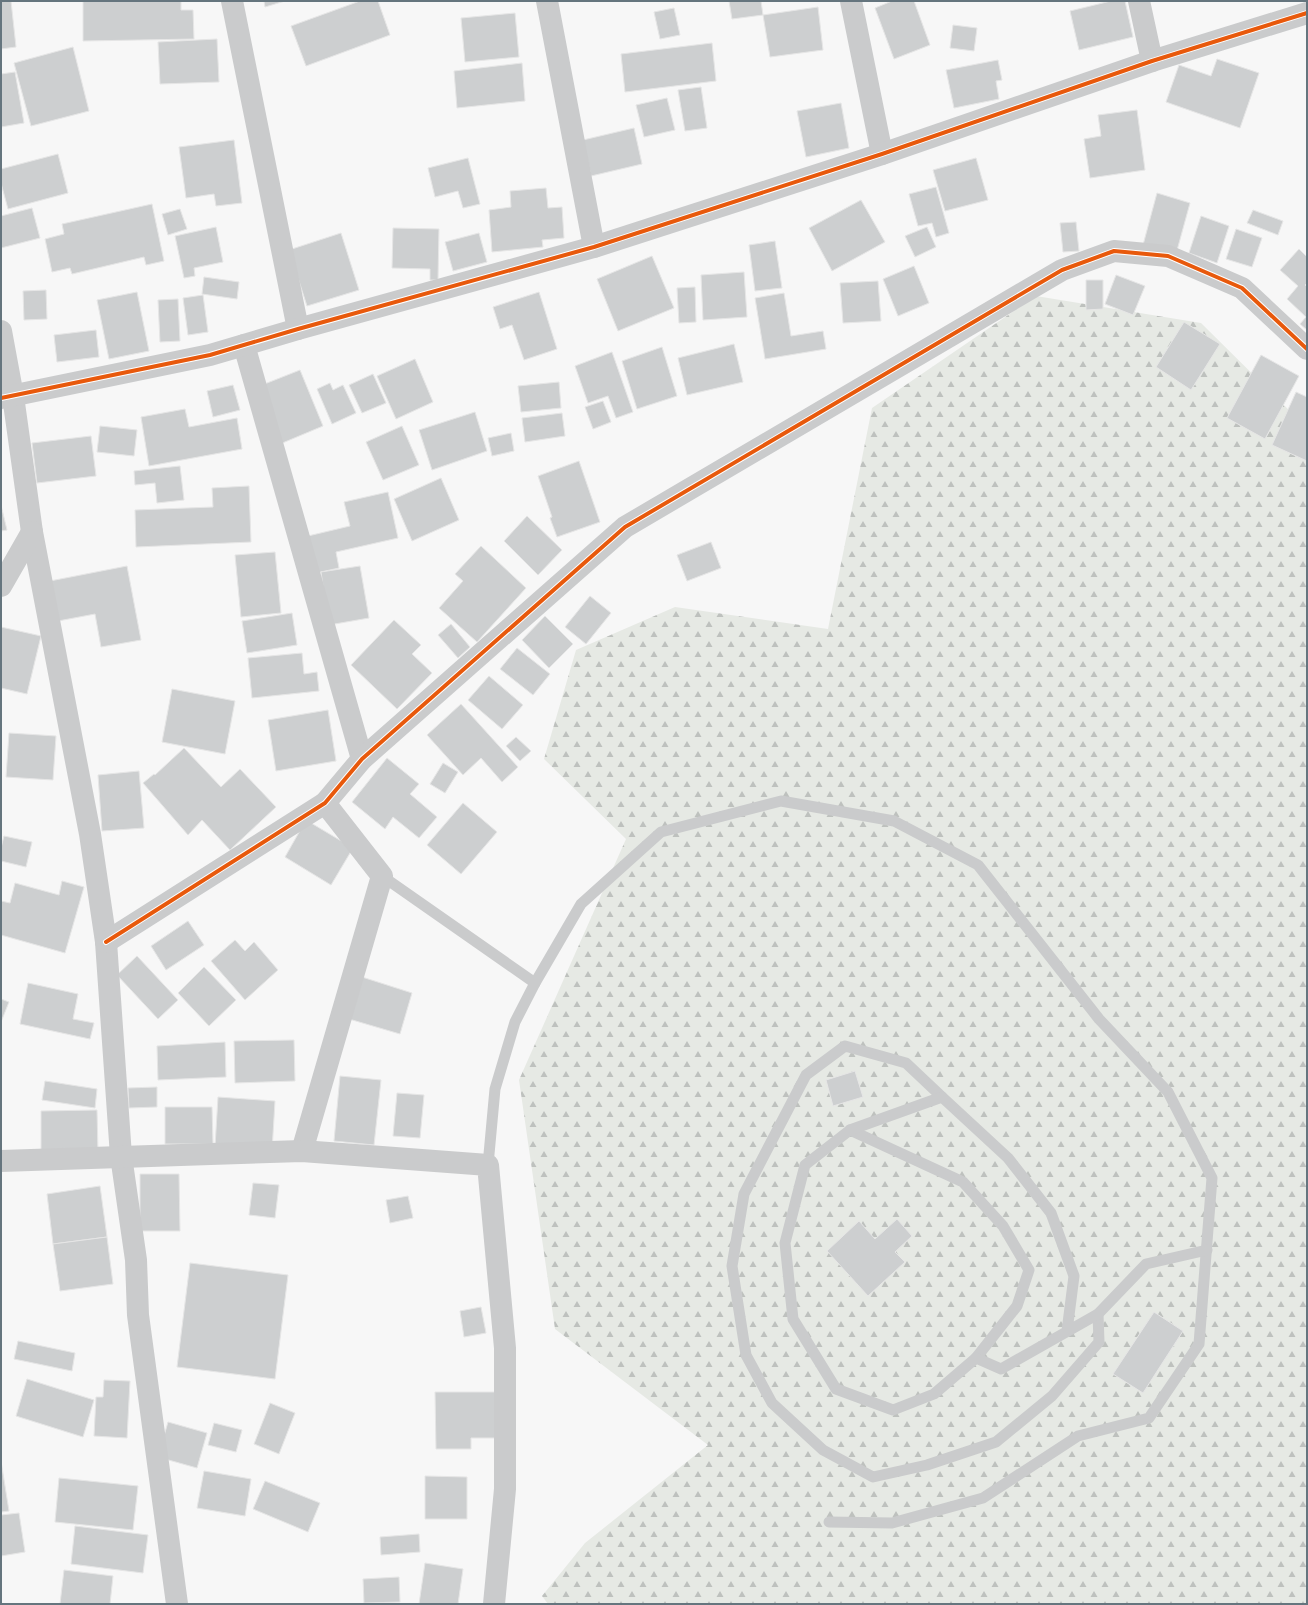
<svg xmlns="http://www.w3.org/2000/svg" width="1308" height="1605" font-family="'PT Sans',sans-serif">
<style>
.forest{fill:url(#forest-firs)}
.building{fill:#cdcfd0;stroke:#e6e6e6}
.lines{fill:none;stroke-linecap:round;stroke-linejoin:round}
.service{stroke:#cacbcc;stroke-width:11}
.minor{stroke:#cacbcc;stroke-width:22}
.tertiary{stroke:#cacbcc;stroke-width:22}
.cycleway-casing{stroke:#fff;stroke-width:6}
.cycleway{stroke:#e8590c;stroke-width:4}
</style>
<defs>
<pattern id="forest-firs" width="22" height="20" patternUnits="userSpaceOnUse"><rect width="22" height="20" fill="#e6e9e4"/><path d="M5 1l3.5 6h-7zM16 11l3.5 6h-7z" fill="#bec1be"/></pattern>
</defs>
<rect width="100%" height="100%" fill="#f7f7f7"/>
<polygon class="forest" points="1036,296 1201,323 1307,428 1307,1604 548,1604 542,1596 585,1543 708,1445 555,1329 519,1080 626,839 544,759 576,650 675,607 828,629 872,408"/>
<g class="building">
<polygon points="1,1 11,1 16,47 1,49"/>
<polygon points="83,1 181,1 181,10 193,10 194,39 83,41"/>
<polygon points="264,1 285,1 265,7"/>
<polygon points="360,1 378,1 390,35 306,66 291,26"/>
<polygon points="729,1 761,1 763,15 732,19"/>
<polygon points="892,1 914,1 930,45 894,59 875,8"/>
<polygon points="1111,1 1125,1 1133,37 1079,50 1070,11"/>
<polygon points="818,7 823,50 770,57 763,15"/>
<polygon points="674,8 680,35 660,39 654,12"/>
<polygon points="515,13 519,57 465,62 461,18"/>
<polygon points="953,25 977,28 974,51 950,48"/>
<polygon points="217,39 219,82 160,84 158,42"/>
<polygon points="712,43 716,81 625,92 621,54"/>
<polygon points="73,47 89,111 31,126 14,63"/>
<polygon points="1217,59 1259,73 1240,128 1166,102 1179,65 1211,76"/>
<polygon points="998,60 1002,80 996,81 999,99 954,108 946,70"/>
<polygon points="522,63 525,101 457,108 454,71"/>
<polygon points="15,72 24,123 1,127 1,74"/>
<polygon points="701,87 707,128 685,131 678,90"/>
<polygon points="667,98 675,130 644,137 636,105"/>
<polygon points="841,103 849,148 806,157 797,111"/>
<polygon points="1137,110 1145,170 1090,178 1084,139 1101,136 1098,115"/>
<polygon points="634,128 642,164 591,176 583,140"/>
<polygon points="234,140 242,203 216,206 214,194 186,198 179,147"/>
<polygon points="58,154 68,193 8,209 1,183 1,169"/>
<polygon points="468,158 480,204 463,208 458,191 435,197 428,168"/>
<polygon points="976,158 988,200 945,211 933,170"/>
<polygon points="936,187 949,233 936,237 932,223 918,226 909,194"/>
<polygon points="546,188 548,208 562,207 564,238 542,240 543,247 492,252 489,210 511,207 510,191"/>
<polygon points="1157,193 1190,203 1176,254 1143,245"/>
<polygon points="861,200 885,242 832,271 809,228"/>
<polygon points="152,204 164,261 146,265 144,257 72,274 70,268 52,272 45,239 64,234 62,224"/>
<polygon points="32,208 40,238 1,248 1,216"/>
<polygon points="180,209 187,229 168,235 162,214"/>
<polygon points="1253,210 1283,221 1278,235 1247,223"/>
<polygon points="1201,216 1229,226 1217,263 1189,253"/>
<polygon points="1076,222 1079,251 1063,252 1060,223"/>
<polygon points="216,227 223,262 194,268 195,276 184,278 175,236"/>
<polygon points="927,227 936,247 915,257 905,236"/>
<polygon points="393,228 439,229 438,280 430,280 430,269 392,268"/>
<polygon points="1236,229 1262,238 1252,267 1226,259"/>
<polygon points="341,233 359,290 307,306 289,250"/>
<polygon points="479,233 487,262 453,271 445,242"/>
<polygon points="775,241 782,288 755,291 749,245"/>
<polygon points="1299,249 1307,257 1307,283 1305,285 1307,287 1307,330 1300,324 1306,317 1287,299 1298,286 1280,270"/>
<polygon points="652,256 674,308 618,331 597,279"/>
<polygon points="914,266 929,303 898,316 883,279"/>
<polygon points="744,272 747,317 703,320 701,275"/>
<polygon points="1116,275 1145,286 1133,315 1105,304"/>
<polygon points="204,277 239,282 237,299 202,294"/>
<polygon points="1086,280 1103,280 1103,309 1086,310"/>
<polygon points="878,281 881,321 843,323 840,283"/>
<polygon points="695,287 696,322 679,323 677,288"/>
<polygon points="46,290 47,319 24,320 23,291"/>
<polygon points="137,292 149,351 109,359 97,300"/>
<polygon points="539,292 557,349 524,360 512,325 500,329 493,307"/>
<polygon points="784,293 791,336 823,331 826,349 765,359 755,298"/>
<polygon points="203,295 208,332 188,335 183,298"/>
<polygon points="178,299 180,341 160,342 158,300"/>
<polygon points="1184,322 1220,344 1191,390 1156,367"/>
<polygon points="96,330 99,357 57,362 54,335"/>
<polygon points="734,344 743,382 687,395 678,358"/>
<polygon points="662,347 677,396 637,409 622,361"/>
<polygon points="612,352 633,412 616,418 608,396 588,403 575,366"/>
<polygon points="1261,355 1299,376 1265,439 1227,418"/>
<polygon points="415,359 433,402 396,419 377,376"/>
<polygon points="300,370 323,426 280,444 257,387"/>
<polygon points="373,374 386,403 362,413 349,385"/>
<polygon points="559,382 561,408 521,412 518,386"/>
<polygon points="330,383 333,390 343,385 356,413 332,424 317,389"/>
<polygon points="233,385 240,410 213,417 207,391"/>
<polygon points="1296,392 1307,397 1307,461 1272,445"/>
<polygon points="603,401 611,422 593,429 585,407"/>
<polygon points="185,409 189,427 237,418 242,449 149,466 141,417"/>
<polygon points="475,412 487,451 432,470 419,430"/>
<polygon points="562,413 565,436 525,442 522,418"/>
<polygon points="100,426 137,430 134,456 97,452"/>
<polygon points="402,426 419,465 383,480 366,442"/>
<polygon points="511,433 514,451 492,456 488,438"/>
<polygon points="91,436 96,476 37,483 32,443"/>
<polygon points="579,461 600,522 557,537 550,518 552,517 538,476"/>
<polygon points="180,466 184,500 157,503 155,483 135,485 134,471"/>
<polygon points="441,478 459,520 412,541 394,499"/>
<polygon points="249,486 251,542 136,547 135,510 213,507 212,488"/>
<polygon points="388,492 398,538 336,552 339,568 316,573 308,536 350,526 344,502"/>
<polygon points="1,505 7,530 1,531"/>
<polygon points="527,516 562,550 538,575 504,541"/>
<polygon points="711,542 721,568 687,581 677,555"/>
<polygon points="481,546 526,588 477,642 439,608 463,581 455,574"/>
<polygon points="275,552 281,613 241,617 235,555"/>
<polygon points="127,566 141,640 101,647 95,614 58,621 50,581"/>
<polygon points="360,566 369,618 329,625 321,572"/>
<polygon points="590,596 611,613 586,644 565,627"/>
<polygon points="292,613 297,645 247,653 242,621"/>
<polygon points="545,616 573,644 549,668 522,640"/>
<polygon points="394,620 421,645 412,654 432,673 397,709 351,665"/>
<polygon points="451,624 470,647 458,658 438,635"/>
<polygon points="1,627 41,636 27,694 1,688"/>
<polygon points="517,648 550,674 533,695 500,669"/>
<polygon points="302,653 304,674 317,672 319,691 252,698 248,658"/>
<polygon points="489,676 523,705 502,729 468,700"/>
<polygon points="172,689 235,701 225,754 162,742"/>
<polygon points="461,704 518,767 502,782 481,758 463,775 427,735"/>
<polygon points="328,710 336,761 276,771 268,720"/>
<polygon points="9,733 56,736 53,780 6,777"/>
<polygon points="516,737 531,751 520,761 506,746"/>
<polygon points="184,748 221,787 240,769 276,807 230,850 202,820 188,835 143,783 154,774 155,775"/>
<polygon points="387,758 419,784 410,794 437,817 419,838 393,817 385,829 352,802"/>
<polygon points="443,763 458,772 445,793 430,784"/>
<polygon points="139,771 144,828 102,831 98,775"/>
<polygon points="463,803 497,832 461,874 427,845"/>
<polygon points="306,820 353,848 331,885 285,857"/>
<polygon points="4,836 32,842 26,867 1,861 1,848"/>
<polygon points="62,881 84,887 65,953 1,935 1,901 10,903 15,883 59,895"/>
<polygon points="188,921 204,945 166,970 151,946"/>
<polygon points="235,940 245,951 254,942 278,970 245,1000 211,961"/>
<polygon points="137,956 178,1000 158,1019 117,975"/>
<polygon points="204,967 236,1000 209,1026 178,993"/>
<polygon points="362,977 412,993 400,1034 349,1019"/>
<polygon points="28,983 78,994 73,1019 94,1023 90,1039 20,1024"/>
<polygon points="1,999 9,1002 1,1022"/>
<polygon points="294,1040 295,1081 235,1083 234,1041"/>
<polygon points="225,1042 226,1077 158,1080 157,1046"/>
<polygon points="855,1071 863,1097 833,1106 826,1080"/>
<polygon points="340,1076 381,1080 374,1145 334,1141"/>
<polygon points="45,1081 97,1089 95,1108 42,1100"/>
<polygon points="157,1087 157,1107 129,1108 128,1088"/>
<polygon points="397,1093 424,1095 420,1138 393,1136"/>
<polygon points="218,1097 275,1101 272,1151 215,1147"/>
<polygon points="165,1107 212,1107 213,1144 165,1144"/>
<polygon points="97,1110 98,1154 41,1155 41,1111"/>
<polygon points="140,1174 179,1174 180,1231 140,1231"/>
<polygon points="253,1183 279,1185 275,1218 249,1215"/>
<polygon points="100,1186 107,1237 53,1244 47,1194"/>
<polygon points="408,1196 413,1218 390,1223 386,1200"/>
<polygon points="897,1219 912,1236 895,1252 905,1262 868,1296 827,1251 859,1221 875,1239"/>
<polygon points="107,1237 113,1284 60,1291 53,1244"/>
<polygon points="190,1263 288,1275 275,1379 177,1367"/>
<polygon points="481,1307 486,1333 464,1337 460,1311"/>
<polygon points="1154,1312 1183,1331 1143,1393 1113,1374"/>
<polygon points="18,1341 75,1353 72,1371 14,1359"/>
<polygon points="27,1379 94,1400 83,1437 16,1416"/>
<polygon points="104,1380 130,1381 127,1438 94,1436 96,1397 103,1397"/>
<polygon points="435,1392 497,1392 498,1438 471,1438 471,1449 436,1449"/>
<polygon points="270,1403 295,1413 279,1454 254,1444"/>
<polygon points="168,1422 207,1433 197,1468 158,1457"/>
<polygon points="214,1423 242,1430 236,1452 208,1445"/>
<polygon points="1,1461 9,1511 1,1512"/>
<polygon points="204,1471 251,1479 245,1516 197,1508"/>
<polygon points="425,1476 467,1477 467,1519 425,1519"/>
<polygon points="59,1478 138,1486 133,1530 55,1522"/>
<polygon points="265,1481 320,1503 308,1532 253,1509"/>
<polygon points="19,1513 25,1552 1,1556 1,1515"/>
<polygon points="75,1526 148,1535 143,1573 71,1564"/>
<polygon points="419,1534 420,1552 381,1555 380,1537"/>
<polygon points="425,1563 463,1569 458,1604 419,1604"/>
<polygon points="64,1570 113,1576 110,1604 60,1604"/>
<polygon points="399,1577 400,1602 364,1603 363,1579"/>
</g>
<g class="lines">
<g class="service">
<polyline points="382,876 535,983"/>
<polyline points="942,1097 906,1063 845,1046 806,1075 744,1194 732,1266 746,1355 772,1403 823,1450 873,1477 927,1465 996,1442 1052,1396 1099,1342 1098,1314"/>
<polyline points="850,1130 963,1182 1003,1226 1029,1270 1017,1306 976,1358"/>
<polyline points="488,1165 495,1089 515,1022 535,983 581,904 661,832 781,801 894,821 978,865 1099,1019 1168,1092 1212,1178 1199,1344 1149,1418 1078,1436 983,1498 892,1523 829,1522"/>
<polyline points="1067,1331 1074,1276 1051,1213 1008,1158 942,1097 850,1130 805,1165 785,1243 793,1319 836,1389 893,1410 934,1394 976,1358 1001,1369 1098,1314 1146,1264 1207,1250"/>
</g>
<g class="minor">
<polyline points="232,1 298,329"/>
<polyline points="851,1 882,154"/>
<polyline points="1139,1 1152,61"/>
<polyline points="1,331 13,396 32,532 90,834 106,942 121,1156 136,1260 138,1315 177,1604"/>
<polyline points="244,345 362,759"/>
<polyline points="1,398 210,355 298,329 594,247 882,154 1152,61 1307,13"/>
<polyline points="1,586 32,532"/>
<polyline points="106,942 325,803 362,759 625,527 1062,270 1114,251 1168,256 1242,288 1307,349"/>
<polyline points="302,1151 382,876 325,803"/>
<polyline points="1,1161 302,1151 488,1165 505,1348 505,1489 494,1604"/>
</g>
<polyline class="tertiary" points="547,1 594,247"/>
<g class="cycleway-casing">
<g id="cycleway">
<polyline points="1,398 210,355 298,329 594,247 882,154 1152,61 1307,13"/>
<polyline points="106,942 325,803 362,759 625,527 1062,270 1114,251 1168,256 1242,288 1307,349"/>
</g>
</g>
<use href="#cycleway" class="cycleway"/>
</g>
<rect width="1308" height="1605" fill="none" stroke="#65757e" stroke-width="4"/>
</svg>
